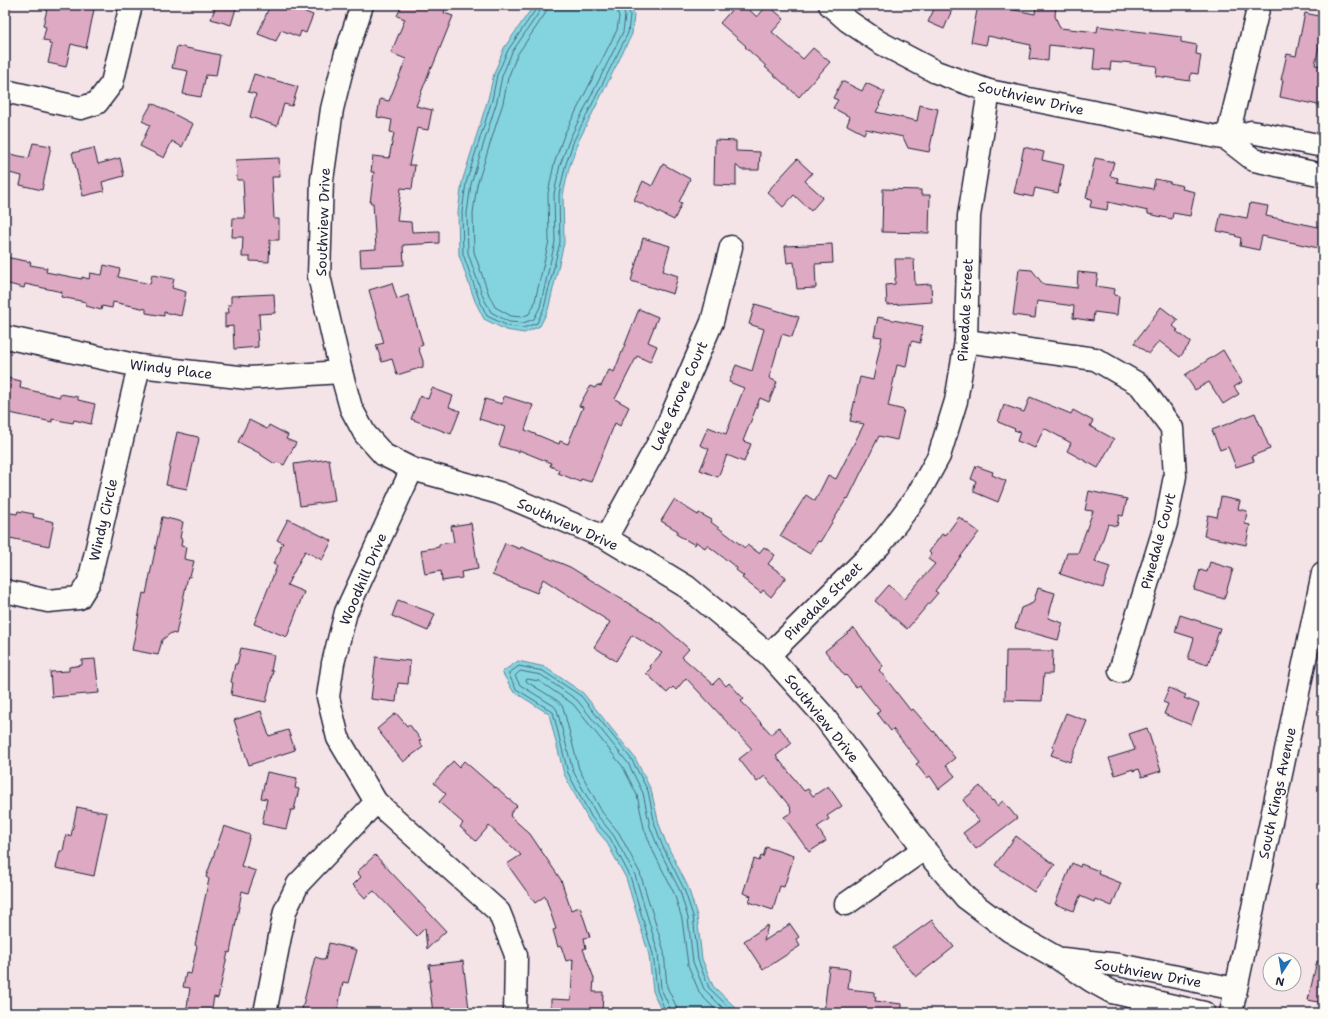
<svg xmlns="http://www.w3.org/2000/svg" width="1328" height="1018" font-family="'Shantell Sans',sans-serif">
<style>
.water{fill:#84d4e0;stroke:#5d8d9e}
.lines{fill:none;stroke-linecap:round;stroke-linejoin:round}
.shore{stroke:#49697d;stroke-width:1}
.building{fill:#dea9c2;stroke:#22223b}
.minor-casing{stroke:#22223b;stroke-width:25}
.minor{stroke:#fdfcf7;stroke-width:22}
.labels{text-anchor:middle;stroke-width:3;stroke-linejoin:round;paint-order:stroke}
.street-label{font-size:14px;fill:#22223b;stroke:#fdfcf7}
</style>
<rect width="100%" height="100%" fill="#f4e3e7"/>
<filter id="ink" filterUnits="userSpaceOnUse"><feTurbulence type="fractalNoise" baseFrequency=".025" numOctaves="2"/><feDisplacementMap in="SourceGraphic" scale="8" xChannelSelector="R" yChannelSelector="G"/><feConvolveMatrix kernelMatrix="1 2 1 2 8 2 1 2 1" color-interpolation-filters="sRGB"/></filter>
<g filter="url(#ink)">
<g class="water">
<polygon points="534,5 630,5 634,15 632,34 578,142 569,168 563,195 564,243 548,310 540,326 524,333 506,330 484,319 475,301 459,255 458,212 462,182 488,99 494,74 504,48"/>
<polygon points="518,661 545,667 583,693 635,758 651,790 659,824 666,843 688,887 697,916 702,959 713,986 738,1010 737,1013 662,1013 653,991 649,955 626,878 606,841 589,821 564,774 549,714 513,691 502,672"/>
</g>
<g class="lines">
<g class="shore">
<polyline points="537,5 536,9 508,50 497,75 492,100 466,183 462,212 463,254 479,299 487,316 508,326 523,328 537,323 544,308 560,242 559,194 565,167 574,140 628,33 630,15 627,5"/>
<polyline points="542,5 540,11 512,52 502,76 497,101 471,184 467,213 468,253 483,297 491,312 509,322 523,323 534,319 540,307 555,242 554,194 560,165 570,138 623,32 625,16 622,5"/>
<polyline points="548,5 545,14 517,55 508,78 503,103 477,185 473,213 474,252 489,295 495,307 511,316 522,317 529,314 534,305 549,241 548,193 554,164 564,135 617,30 619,17 616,5"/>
<polyline points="666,1013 657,990 653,954 630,876 610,838 592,818 568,773 553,712 516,689 509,675 509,673 519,666 543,671 581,696 632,760 648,791 655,825 662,845 684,889 693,916 698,960 709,988 733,1011 733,1013"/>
<polyline points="671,1013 670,1008 661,989 658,952 635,875 614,836 597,815 573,771 557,710 554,706 520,685 515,676 520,671 541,675 577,700 628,763 643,793 650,827 658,847 680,891 688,918 693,962 704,989 728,1013"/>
<polyline points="677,1013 676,1006 667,987 664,951 640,873 619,833 602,812 579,769 563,707 558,701 527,682 526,680 527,679 539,681 573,704 623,767 637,795 644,828 652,849 674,893 682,919 688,965 700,994 719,1013"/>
</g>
</g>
<g class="building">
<polygon points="48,5 95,5 86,48 71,44 66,67 48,63 52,45 49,44 49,41 43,40 46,27 43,26"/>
<polygon points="216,5 237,5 231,25 211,19"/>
<polygon points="270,5 288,5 313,15 306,33 301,31 299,37 281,30 276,41 258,34"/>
<polygon points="402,5 447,5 444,13 453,16 432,68 431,67 416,106 432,110 428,130 417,128 409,165 415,165 412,189 401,188 397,221 411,222 412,232 439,231 439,243 403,245 404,265 361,267 360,250 376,249 373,203 370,203 374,172 371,172 373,156 389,158 394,133 390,132 392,120 377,117 380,99 389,101 406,59 391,53 405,19 397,16"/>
<polygon points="736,5 744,5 757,17 768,5 784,19 772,32 803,59 813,48 830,62 799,97 765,67 766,66 745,47 746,46 720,23"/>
<polygon points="936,5 954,5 944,29 928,22"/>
<polygon points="978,5 1000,5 1000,7 1035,14 1036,5 1056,5 1055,16 1060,28 1097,32 1098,26 1181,37 1181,42 1197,45 1196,54 1201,55 1198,74 1191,73 1190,81 1156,76 1157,66 1123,62 1122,63 1111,62 1110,70 1093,69 1095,50 1049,45 1048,61 1029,59 1031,45 988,36 986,45 971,42"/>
<polygon points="1305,13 1323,17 1323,36 1321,36 1315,65 1323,66 1323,106 1280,97 1283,80 1281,80 1287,54 1296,56"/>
<polygon points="177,46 220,55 216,76 206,75 201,97 183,94 188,71 172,68"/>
<polygon points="254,74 298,87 292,106 284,104 277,126 250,117 256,94 248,92"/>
<polygon points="842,81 862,91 866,83 885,92 879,104 880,105 876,112 917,121 920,105 938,109 929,152 908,148 903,137 866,129 864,134 847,125 850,117 833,108 838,100 833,98"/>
<polygon points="152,103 193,124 182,147 172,141 164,158 140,146 150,125 142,121"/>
<polygon points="715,140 736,141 736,151 760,152 759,170 741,170 736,165 736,186 714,185"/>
<polygon points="33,143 51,146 42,190 20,185 22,176 5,172 5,153 29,158"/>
<polygon points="1024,147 1044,152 1042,160 1064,165 1058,193 1035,188 1033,197 1014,193"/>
<polygon points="94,148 98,164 120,158 124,176 102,182 104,191 83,196 72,153"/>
<polygon points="279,158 280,177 272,177 274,219 279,219 279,240 270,240 269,262 250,261 250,257 242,257 243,237 232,237 233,218 245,218 243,180 237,180 236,160"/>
<polygon points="1095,158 1114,162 1110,176 1118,178 1117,182 1153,189 1155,179 1170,182 1170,183 1183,186 1182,189 1195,192 1190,216 1173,213 1172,219 1148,214 1148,211 1108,202 1107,210 1090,207 1092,199 1086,198"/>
<polygon points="797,159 812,173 805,181 823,197 811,211 794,195 783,207 767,192"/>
<polygon points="663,164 690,179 679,202 682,203 674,220 634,200 643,181 652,186"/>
<polygon points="883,189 921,190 921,195 930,195 929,233 882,232"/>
<polygon points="1250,203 1268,206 1266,216 1323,228 1323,249 1262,236 1259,250 1240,246 1241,238 1235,236 1236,235 1217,231 1221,213 1247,218"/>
<polygon points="643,238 670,246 663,271 678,276 673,294 631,281"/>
<polygon points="832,244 833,263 815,264 816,288 797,289 794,262 787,263 785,246"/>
<polygon points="5,257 31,262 30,265 47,268 46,272 82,279 82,277 89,279 90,273 102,275 104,265 120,269 118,277 150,284 152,275 174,279 172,288 186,292 181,316 164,312 164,316 146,313 146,309 113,302 112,308 102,306 101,310 86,306 86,302 61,297 62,292 25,284 24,288 5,283"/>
<polygon points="895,259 914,259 915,285 931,284 932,302 887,305 886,285 895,284 895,278 896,278"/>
<polygon points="1019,269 1032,270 1043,284 1077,288 1078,272 1098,274 1096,286 1115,289 1114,295 1119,296 1117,315 1094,312 1093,321 1073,318 1074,306 1037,301 1035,318 1013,315"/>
<polygon points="392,283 397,299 408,295 423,345 418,347 423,361 423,367 397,375 392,359 382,362 376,345 384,343 369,290"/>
<polygon points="274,294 275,313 259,314 260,330 257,330 258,347 234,349 233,326 225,327 225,313 229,313 228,305 231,305 231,296"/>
<polygon points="755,304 799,317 792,337 782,334 769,378 777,382 769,402 760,398 743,441 751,444 744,462 727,455 718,477 700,470 709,449 700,445 708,427 726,434 744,388 729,382 736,365 752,371 764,329 749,324"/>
<polygon points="1161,307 1178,320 1173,326 1178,330 1176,331 1191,342 1180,357 1159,341 1149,354 1134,343"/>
<polygon points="639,309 658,317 648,342 657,346 650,362 637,356 615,399 629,407 620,426 615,423 591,482 581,479 580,482 558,473 559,470 550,466 551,463 519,450 519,452 499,446 505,427 479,419 485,399 502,404 504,396 533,405 525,430 559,444 560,441 568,444 583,407 579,406 590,386 595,388 597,385 601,386 609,370 614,372"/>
<polygon points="878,317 923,326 920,343 912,341 910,345 906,367 897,365 888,406 904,410 897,440 879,436 848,499 847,498 820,542 818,541 810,554 780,536 806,495 815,501 828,475 836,479 864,424 850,421 860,377 873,380 882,337 874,336"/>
<polygon points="1223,350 1242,382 1234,387 1239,394 1223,404 1209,382 1195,390 1185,375"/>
<polygon points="8,378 21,381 20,388 60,397 60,394 78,397 78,400 95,404 91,424 74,420 73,423 52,419 52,422 5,412 5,384 7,384"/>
<polygon points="432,388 453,396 449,407 460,411 451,434 411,419 420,396 428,399"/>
<polygon points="1030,397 1071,414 1073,410 1093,421 1090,426 1114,439 1098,468 1067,451 1071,443 1044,428 1035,448 1017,441 1020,432 1014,430 1015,429 998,422 1004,405 1024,412"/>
<polygon points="1255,413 1270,449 1252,456 1254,461 1236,467 1228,447 1220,450 1212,430"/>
<polygon points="249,420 267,429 269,425 288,435 286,439 296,443 284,465 277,462 275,464 261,455 261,454 238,442"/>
<polygon points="177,432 198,437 199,439 187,489 166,485"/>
<polygon points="329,459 335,501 300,506 294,464"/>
<polygon points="976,466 993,472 992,475 1006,481 998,502 974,492 974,487 976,481 971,479"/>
<polygon points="1089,491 1127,499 1123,516 1119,515 1117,526 1108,524 1095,562 1110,567 1103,588 1060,574 1067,553 1078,553 1093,511 1085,510"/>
<polygon points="1221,497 1240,501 1238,509 1247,511 1245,524 1250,525 1246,545 1204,536 1208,515 1217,517"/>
<polygon points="674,500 698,515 699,513 712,520 711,522 745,548 747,545 759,553 764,547 775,555 768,564 786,577 771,597 763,590 761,593 742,578 744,576 736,570 737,568 707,545 705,548 696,542 695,545 676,534 678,531 661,521"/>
<polygon points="18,511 34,514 33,517 54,522 49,546 5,537 5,512 17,514"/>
<polygon points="162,517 183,522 180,538 182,539 181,546 186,547 184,559 194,561 190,577 188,576 176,634 171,633 162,640 158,655 132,650 143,593 146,594"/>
<polygon points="959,517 979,532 935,591 938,593 907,629 875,601 889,585 904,599 935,564 928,559 931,554 929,552 942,534 945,536"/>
<polygon points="288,519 332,541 322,560 305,551 287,585 304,592 287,637 254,624 277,566 273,564 281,549 280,548 283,543 277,540"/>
<polygon points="471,523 478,569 461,572 462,578 442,581 441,571 425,574 421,550 439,547 439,544 454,542 451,526"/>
<polygon points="505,543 520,549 521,547 570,567 660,623 689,649 682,657 713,684 719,678 726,686 729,683 744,699 741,701 771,734 779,727 792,743 776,756 804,791 808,789 813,796 828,786 842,806 827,816 829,819 817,827 826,841 809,852 784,817 792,812 790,809 791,808 765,776 757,782 739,759 752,749 686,678 676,690 673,687 667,693 646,673 651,668 650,666 662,653 632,635 616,661 594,647 610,622 543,579 537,593 492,575"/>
<polygon points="1210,562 1233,569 1224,599 1194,590 1200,570 1207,572"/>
<polygon points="1038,588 1055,593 1048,618 1063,623 1058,640 1015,628 1021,608 1033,603"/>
<polygon points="398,600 435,614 428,631 392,616"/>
<polygon points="1180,615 1220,628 1208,665 1188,659 1194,638 1175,632"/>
<polygon points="854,628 883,666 879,670 911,711 913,709 933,732 934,731 955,758 946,765 955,776 939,789 930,776 927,778 916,764 919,762 893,729 891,731 877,713 880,711 859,685 856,687 846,675 845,676 825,651"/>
<polygon points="241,648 274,655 271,671 273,671 266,702 231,695 233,683 231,682 235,664 237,664"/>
<polygon points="1006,651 1053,651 1052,674 1044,674 1042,701 1005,700"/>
<polygon points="376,657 410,661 408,684 398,683 396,702 371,699"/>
<polygon points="95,659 99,693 52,697 50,672 69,671 69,667 82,665 82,660"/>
<polygon points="1169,688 1186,695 1184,698 1199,704 1191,725 1164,714 1168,704 1163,702"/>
<polygon points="261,711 269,736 288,730 295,750 249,765 234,720"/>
<polygon points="396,713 407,726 409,724 421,740 419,741 423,747 403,762 377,729"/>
<polygon points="1066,713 1087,721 1070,762 1051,755 1054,748 1052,747"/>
<polygon points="1147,728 1161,771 1142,777 1139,769 1133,771 1133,769 1115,775 1109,758 1135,750 1129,734"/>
<polygon points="453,761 459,767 464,761 495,788 496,787 517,806 510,814 511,814 510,816 530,834 561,880 571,910 580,907 590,937 584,938 586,948 583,949 594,978 593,992 603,992 602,1013 551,1013 551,999 571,1000 573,959 566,961 561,946 558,947 553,930 556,929 545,896 535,903 507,864 521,855 489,826 476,841 460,827 463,823 439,802 446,794 434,783"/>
<polygon points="267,772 297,778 295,788 299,789 294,810 291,810 286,829 262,824 267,799 261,798"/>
<polygon points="980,786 992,801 993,800 997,806 1003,801 1017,818 976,849 963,833 979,821 963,800"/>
<polygon points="77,807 107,813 94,876 56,868 60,851 63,851 66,835 71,836"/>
<polygon points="224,826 250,835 241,866 256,871 248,893 242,891 230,953 228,952 218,998 214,997 211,1013 186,1013 190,988 183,987 186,973 191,974 197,946 195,945 209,879 206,877"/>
<polygon points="1016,836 1055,865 1034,892 995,865"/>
<polygon points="766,847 794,856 784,887 780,886 773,910 749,902 751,896 743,893 754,859 759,861 761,856 763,857"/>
<polygon points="375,855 446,931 427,949 425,928 417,936 374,891 365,898 353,885 361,877 357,872"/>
<polygon points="1072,863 1080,867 1081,864 1099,871 1098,874 1121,883 1112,906 1095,899 1094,902 1080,896 1074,911 1055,904"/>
<polygon points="932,920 954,947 916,977 893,948"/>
<polygon points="790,924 799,937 796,939 800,946 763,970 744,941 768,925 764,941"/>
<polygon points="329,943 357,950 348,983 343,982 337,1013 301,1013 315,957 325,960"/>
<polygon points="463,961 469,1009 433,1013 429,981 431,981 429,965"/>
<polygon points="1317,961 1323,962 1323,1003 1308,1000"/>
<polygon points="829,967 850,969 848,989 874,992 874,996 876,997 875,1001 902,1004 902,1013 824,1013"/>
</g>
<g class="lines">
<g class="minor-casing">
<g id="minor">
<polyline points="362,5 345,57 332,109 322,180 319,276 341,372 351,408 365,434 384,455 412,469 499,493 606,538 687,587 769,655 822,714 924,849 966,898 1010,931 1059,959 1092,981 1112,992 1204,1013"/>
<polyline points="830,5 848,21 879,42 936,72 989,91 1227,139 1254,160 1323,175"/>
<polyline points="5,91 81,108 97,103 112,83 131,5"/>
<polyline points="1227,139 1259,5"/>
<polyline points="1227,139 1251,132 1323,146"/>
<polyline points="5,337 139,366 248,378 341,372"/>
<polyline points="966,341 1095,359 1140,385 1172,428 1175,476 1166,523 1120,671"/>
<polyline points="412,469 346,612 333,663 328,697 338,738 376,802 499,912 516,955 515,1013"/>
<polyline points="606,538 664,433 712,322 731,247"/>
<polyline points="5,591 48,601 79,598 89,582 139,366"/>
<polyline points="769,655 880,545 917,496 939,456 956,401 966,341 969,216 989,91"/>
<polyline points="846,904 924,849"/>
<polyline points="1063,959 1119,965 1235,989"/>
<polyline points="265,1013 285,911 298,884 376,802"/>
<polyline points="1231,1013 1323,573"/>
</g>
</g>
<use href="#minor" class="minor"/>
</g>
</g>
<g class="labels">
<g class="street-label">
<text transform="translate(1031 98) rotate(13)" y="5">Southview Drive</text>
<text transform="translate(323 222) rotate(-88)" y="5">Southview Drive</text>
<text transform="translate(965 310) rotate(-87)" y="5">Pinedale Street</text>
<text transform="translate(171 369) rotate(7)" y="5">Windy Place</text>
<text transform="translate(679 396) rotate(-66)" y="5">Lake Grove Court</text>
<text transform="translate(103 520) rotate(-77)" y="5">Windy Circle</text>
<text transform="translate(568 524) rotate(24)" y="5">Southview Drive</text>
<text transform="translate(1158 541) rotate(-75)" y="5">Pinedale Court</text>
<text transform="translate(363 579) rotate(-67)" y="5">Woodhill Drive</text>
<text transform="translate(823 601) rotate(-45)" y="5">Pinedale Street</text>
<text transform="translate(822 718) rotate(51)" y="5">Southview Drive</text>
<text transform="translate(1277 793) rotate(-78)" y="5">South Kings Avenue</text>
<text transform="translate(1148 973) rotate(10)" y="5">Southview Drive</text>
</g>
</g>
<rect width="1328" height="1018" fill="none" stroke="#fdfcf7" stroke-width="20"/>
<rect x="10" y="10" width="1308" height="998" fill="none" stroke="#22223b" stroke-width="1.5" filter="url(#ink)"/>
<g transform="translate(1282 972) rotate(192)"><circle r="19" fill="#fdfcf7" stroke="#a5a5ac"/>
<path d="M0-3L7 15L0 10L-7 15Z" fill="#1f6fb2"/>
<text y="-6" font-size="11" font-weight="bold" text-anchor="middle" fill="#22223b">N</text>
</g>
</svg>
